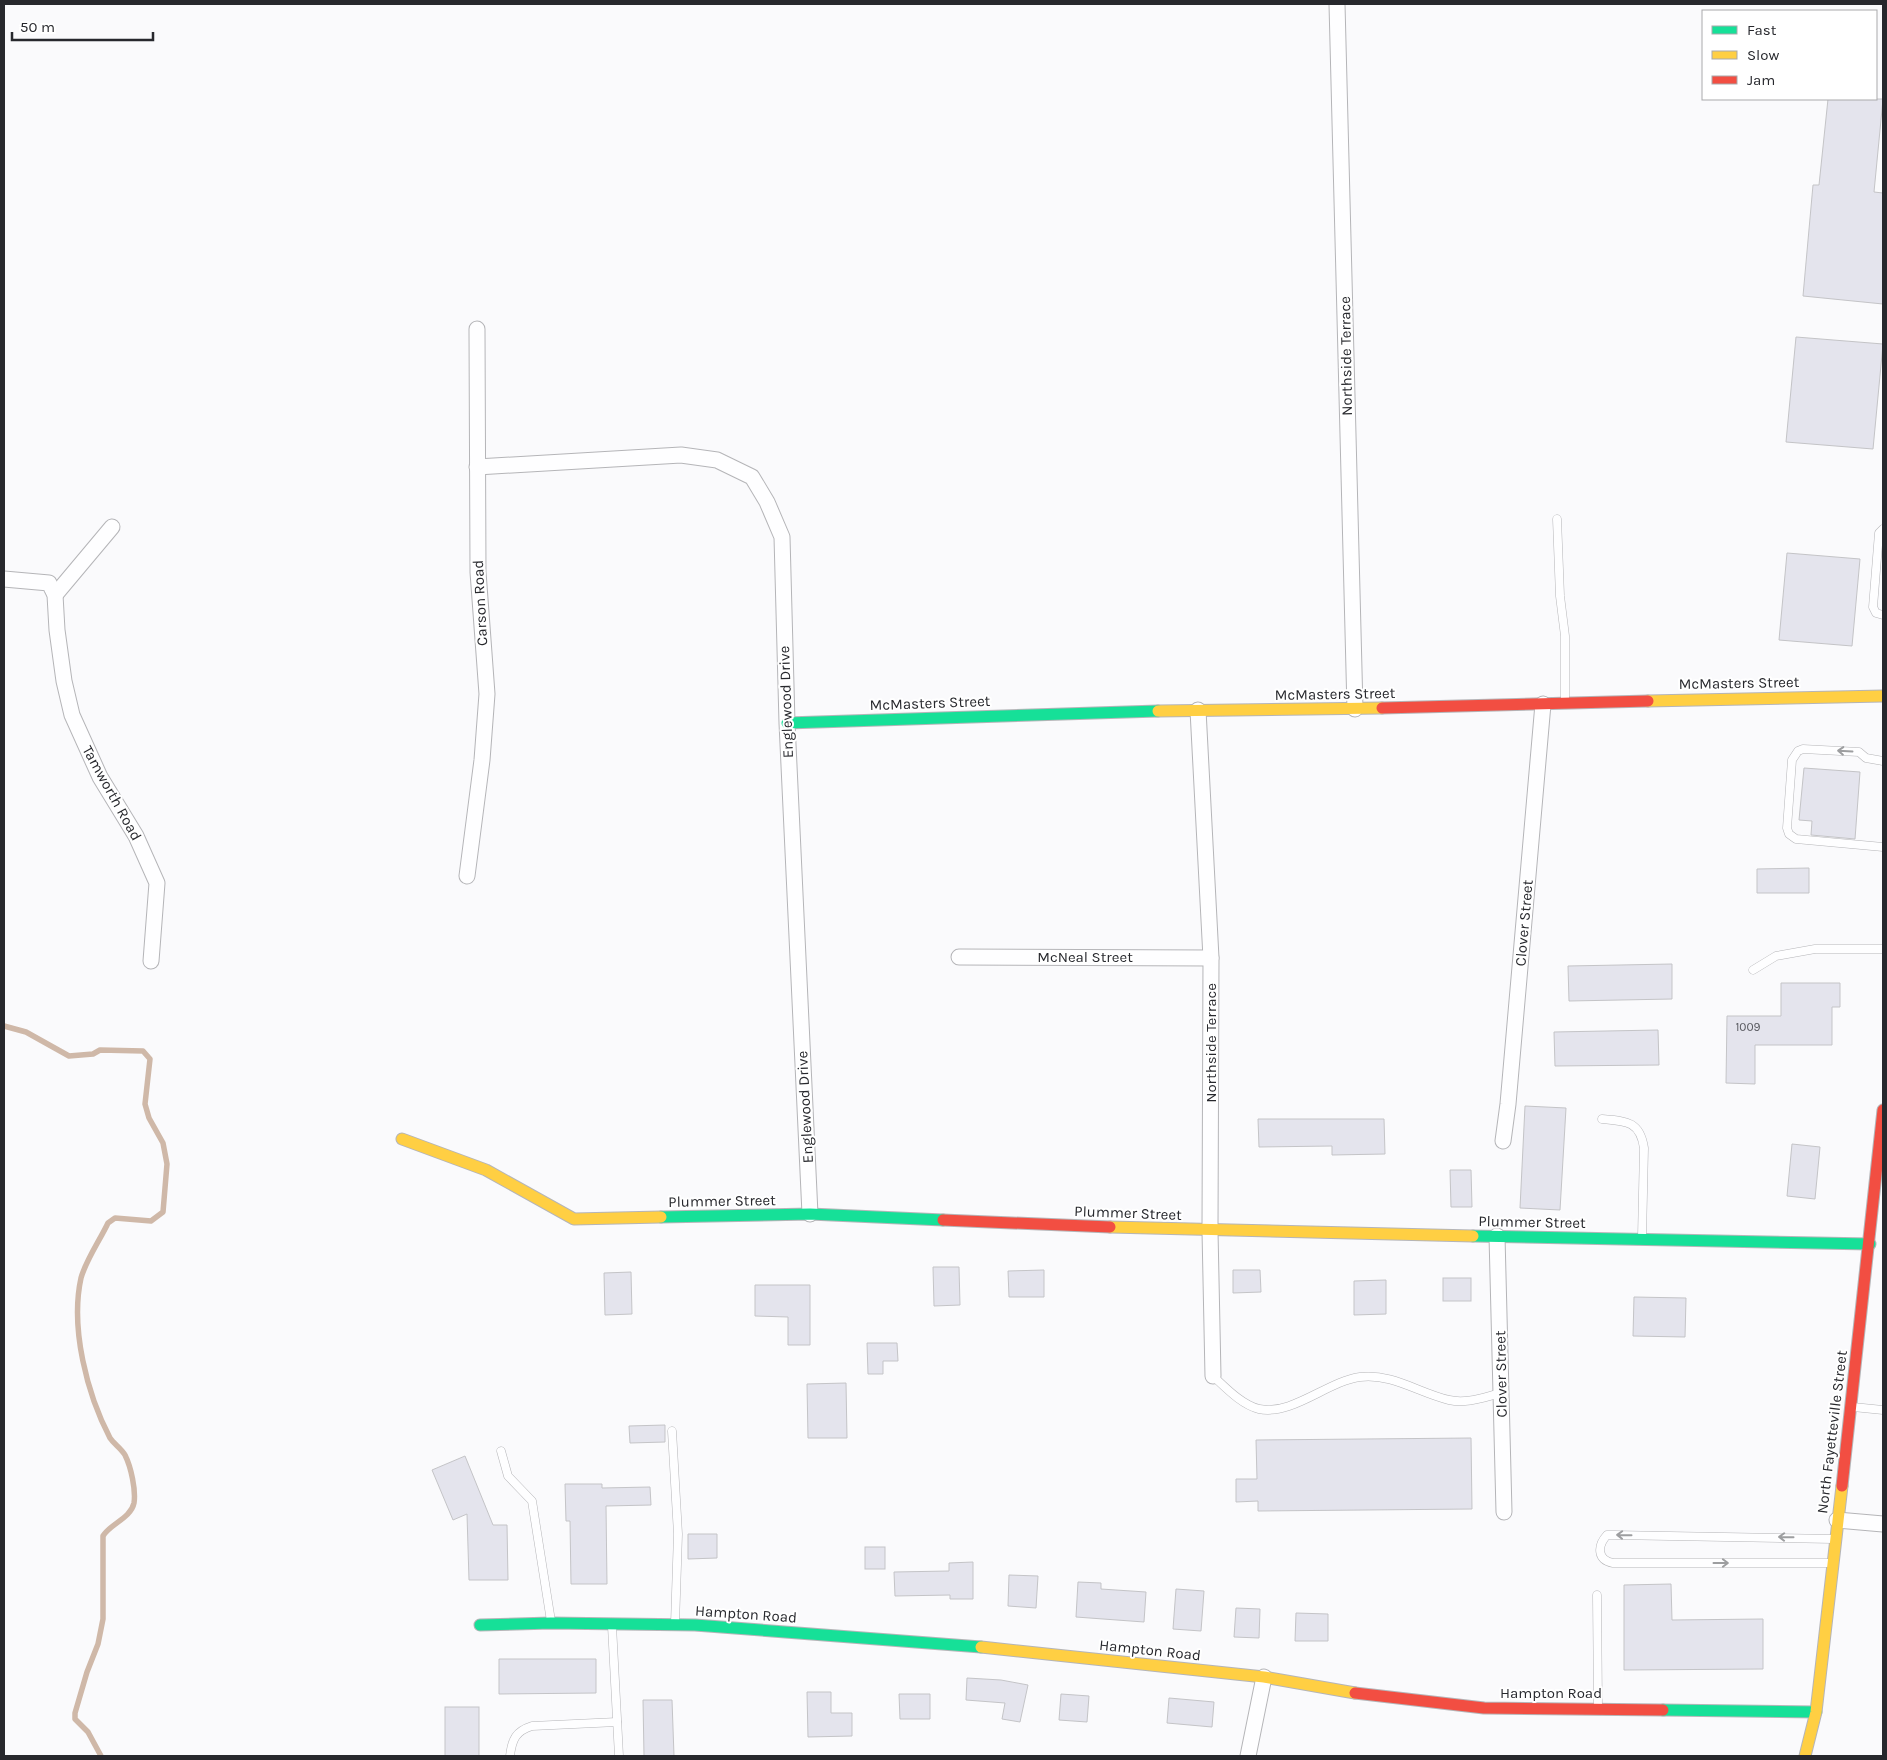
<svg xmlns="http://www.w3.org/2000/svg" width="1887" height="1760" font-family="Karla,sans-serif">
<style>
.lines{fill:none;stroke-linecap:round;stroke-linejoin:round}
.stream{stroke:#cfb8a8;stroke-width:5.5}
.building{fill:#e4e4ed;stroke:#c4c4c7}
.lane-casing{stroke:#b5b5b8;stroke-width:9}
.street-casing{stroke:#b5b5b8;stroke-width:17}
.fast-casing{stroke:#b5b5b8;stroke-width:13}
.slow-casing{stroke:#b5b5b8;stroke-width:13}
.jam-casing{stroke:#b5b5b8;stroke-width:13}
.lane{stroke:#fefeff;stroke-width:8}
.street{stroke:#fefeff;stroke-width:15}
.fast{stroke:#16e098;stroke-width:11}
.slow{stroke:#ffcf43;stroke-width:11}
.jam{stroke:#f24e42;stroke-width:11}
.oneway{stroke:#9d9ea0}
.labels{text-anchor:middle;stroke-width:4;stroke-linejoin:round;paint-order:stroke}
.number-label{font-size:12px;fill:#58595f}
.street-label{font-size:15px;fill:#27282d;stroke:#fff}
</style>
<rect width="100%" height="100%" fill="#fafafc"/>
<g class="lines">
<path class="stream" d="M4,1026L26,1032L69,1056L93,1054L100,1050L143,1051L150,1059L145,1104L149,1118L163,1143L167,1164L163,1212L151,1221L115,1218L108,1223C100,1240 86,1260 81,1278C70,1328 87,1394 110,1438C114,1444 121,1448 125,1455C131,1467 136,1490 134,1503C131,1518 110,1524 103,1536V1619L98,1644L87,1672L75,1713V1719L88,1732L101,1756"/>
</g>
<g class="building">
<polygon points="1828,99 1883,99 1874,192 1883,193 1883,304 1803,296 1813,185 1819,185"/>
<polygon points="1796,337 1883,344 1873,449 1786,442"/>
<polygon points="1787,553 1860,559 1852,646 1779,640"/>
<polygon points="1804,768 1860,772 1855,839 1811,835 1812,821 1799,820"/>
<polygon points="1809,868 1809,893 1757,893 1757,869"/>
<polygon points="1672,964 1672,999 1569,1001 1568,966"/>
<polygon points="1781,983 1840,983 1840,1007 1832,1007 1832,1045 1755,1045 1755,1084 1726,1083 1727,1016 1781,1016"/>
<polygon points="1658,1030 1659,1065 1555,1066 1554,1032"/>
<polygon points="1525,1106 1566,1108 1560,1210 1520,1208"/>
<polygon points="1258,1119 1384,1119 1385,1154 1332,1155 1332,1146 1259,1147"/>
<polygon points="1792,1144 1820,1147 1815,1199 1787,1196"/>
<polygon points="1450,1170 1471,1170 1472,1207 1451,1207"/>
<polygon points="933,1267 959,1267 960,1305 934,1306"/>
<polygon points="1044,1270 1044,1297 1009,1297 1008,1271"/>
<polygon points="1233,1270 1260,1270 1261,1292 1233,1293"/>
<polygon points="631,1272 632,1314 605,1315 604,1273"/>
<rect x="1443" y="1278" width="28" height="23"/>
<polygon points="1386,1280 1386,1314 1354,1315 1354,1281"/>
<polygon points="755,1285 810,1285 810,1345 788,1345 788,1317 755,1316"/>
<polygon points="1634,1297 1686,1298 1685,1337 1633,1336"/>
<polygon points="867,1343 897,1343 898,1361 883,1361 883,1374 868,1374"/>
<polygon points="846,1383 847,1438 808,1438 807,1384"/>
<polygon points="665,1425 665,1442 630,1443 629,1426"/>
<polygon points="1471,1438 1472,1509 1258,1511 1258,1501 1236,1502 1236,1479 1257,1479 1256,1440"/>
<polygon points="465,1456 493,1525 507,1525 508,1580 469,1580 467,1514 453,1520 432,1470"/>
<polygon points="565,1484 602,1484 602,1488 650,1487 651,1505 606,1506 607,1584 571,1584 570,1521 566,1521"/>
<polygon points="688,1534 717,1534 717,1558 688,1559"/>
<rect x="865" y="1547" width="20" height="22"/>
<polygon points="973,1562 973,1599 950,1599 950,1595 895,1596 894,1572 949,1571 949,1563"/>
<polygon points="1009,1575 1038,1576 1036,1608 1008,1606"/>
<polygon points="1078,1582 1101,1583 1101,1589 1146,1592 1144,1622 1076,1617"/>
<polygon points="1671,1584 1672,1620 1763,1619 1763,1669 1624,1670 1624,1585"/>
<polygon points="1176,1589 1204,1591 1201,1631 1173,1629"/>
<polygon points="1236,1608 1260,1609 1259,1638 1234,1637"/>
<polygon points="1296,1613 1328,1614 1328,1641 1295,1641"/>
<polygon points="499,1659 596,1659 596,1693 499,1694"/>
<polygon points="967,1678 1001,1680 1028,1685 1020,1722 1002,1719 1005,1703 966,1700"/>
<polygon points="807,1692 831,1692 831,1713 852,1713 852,1736 808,1737"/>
<polygon points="899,1694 930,1694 930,1719 900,1719"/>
<polygon points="1061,1694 1089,1696 1087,1722 1059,1720"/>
<polygon points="1169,1698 1214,1702 1212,1727 1167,1723"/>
<polygon points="643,1700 672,1700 674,1756 644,1756"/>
<rect x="445" y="1707" width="34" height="49"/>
</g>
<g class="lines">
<g class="lane-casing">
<g id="lane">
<polyline points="1557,519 1560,596 1565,636 1565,701"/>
<polyline points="1883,529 1879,533 1873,607 1876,613 1883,615"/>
<polyline points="1883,761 1866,758 1859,752 1803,749 1798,751 1792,760 1787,828 1789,834 1796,839 1883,847"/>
<polyline points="1753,970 1776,956 1815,949 1883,949"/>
<path d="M1602,1119C1626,1121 1640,1121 1644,1148L1642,1237"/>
<path d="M1213,1376C1226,1388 1242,1405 1259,1409C1292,1416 1328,1381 1360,1377C1392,1373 1419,1393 1449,1400C1467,1404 1484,1397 1501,1393"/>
<polyline points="1853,1407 1883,1410"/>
<polyline points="672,1431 678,1534 675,1624"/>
<polyline points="501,1451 508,1476 532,1501 551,1621"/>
<path d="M1830,1563H1613C1597,1560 1597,1546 1607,1535H1614L1833,1539"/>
<polyline points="1597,1595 1598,1708"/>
<polyline points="612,1626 619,1756"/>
<path d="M510,1756C512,1739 516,1731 532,1726L617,1722"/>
</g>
</g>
<g class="street-casing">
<g id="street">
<polyline points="1337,4 1355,709"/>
<polyline points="477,467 681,455 717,460 752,477 767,502 782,537 787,723 810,1214"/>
<polyline points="4,579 49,583 55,595 57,630 64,681 72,715 100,777 136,836 157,883 151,961"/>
<polyline points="55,595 112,527"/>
<polyline points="1198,710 1211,958 1210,1231 1213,1376"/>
<polyline points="467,876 482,760 487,694 478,572 477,329"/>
<polyline points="959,957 1211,958"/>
<polyline points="1503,1141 1508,1104 1543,704"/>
<polyline points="1497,1236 1504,1512"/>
<polyline points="1837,1520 1883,1524"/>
<polyline points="1248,1756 1264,1677"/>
</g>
</g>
<g class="fast-casing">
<g id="fast">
<polyline points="787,723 1158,711"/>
<polyline points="661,1217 810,1214 943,1220"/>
<polyline points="1473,1236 1870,1244"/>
<polyline points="480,1625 551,1623 695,1625 981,1647"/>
<polyline points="1663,1710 1816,1712"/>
</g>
</g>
<g class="slow-casing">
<g id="slow">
<polyline points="1648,701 1883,696"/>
<polyline points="1158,711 1382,708"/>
<polyline points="402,1139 486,1170 574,1219 661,1217"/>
<polyline points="1110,1227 1473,1236"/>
<polyline points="981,1647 1264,1677 1355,1693"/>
<polyline points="1805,1756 1816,1712 1842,1486"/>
</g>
</g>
<g class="jam-casing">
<g id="jam">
<polyline points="1382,708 1648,701"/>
<polyline points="943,1220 1110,1227"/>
<polyline points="1842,1486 1883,1110"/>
<polyline points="1355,1693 1484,1708 1663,1710"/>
</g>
</g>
<use href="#lane" class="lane"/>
<use href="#street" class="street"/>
<use href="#fast" class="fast"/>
<use href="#slow" class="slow"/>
<use href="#jam" class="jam"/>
</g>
<defs><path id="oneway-shaft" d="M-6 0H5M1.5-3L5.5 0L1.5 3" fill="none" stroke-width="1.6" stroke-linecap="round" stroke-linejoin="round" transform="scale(1.25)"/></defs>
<g class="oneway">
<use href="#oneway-shaft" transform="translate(1845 751) rotate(-177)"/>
<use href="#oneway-shaft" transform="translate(1624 1535) rotate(-179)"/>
<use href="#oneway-shaft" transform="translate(1786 1537) rotate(-179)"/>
<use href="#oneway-shaft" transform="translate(1721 1563)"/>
</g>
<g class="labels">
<g class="number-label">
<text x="1748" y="1031">1009</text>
</g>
<g class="street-label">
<text transform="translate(1346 356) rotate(-91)" y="5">Northside Terrace</text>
<text transform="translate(480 603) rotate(-93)" y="5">Carson Road</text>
<text transform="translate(1739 683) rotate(-1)" y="5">McMasters Street</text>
<text transform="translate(1335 694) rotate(-1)" y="5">McMasters Street</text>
<text transform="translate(786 702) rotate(-92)" y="5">Englewood Drive</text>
<text transform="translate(930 703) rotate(-2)" y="5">McMasters Street</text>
<text transform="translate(112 793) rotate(61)" y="5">Tamworth Road</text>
<text transform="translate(1524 923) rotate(-85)" y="5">Clover Street</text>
<text x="1085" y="962">McNeal Street</text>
<text transform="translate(1211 1043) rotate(-90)" y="5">Northside Terrace</text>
<text transform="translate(805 1107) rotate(-93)" y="5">Englewood Drive</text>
<text transform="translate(722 1201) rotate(-1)" y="5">Plummer Street</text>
<text transform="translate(1128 1213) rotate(2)" y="5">Plummer Street</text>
<text transform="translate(1532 1222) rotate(1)" y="5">Plummer Street</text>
<text transform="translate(1501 1374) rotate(-91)" y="5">Clover Street</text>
<text transform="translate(1832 1432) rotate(-83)" y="5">North Fayetteville Street</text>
<text transform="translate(746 1614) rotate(4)" y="5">Hampton Road</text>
<text transform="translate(1150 1650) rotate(6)" y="5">Hampton Road</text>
<text x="1551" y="1698">Hampton Road</text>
</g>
</g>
<rect width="1887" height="1760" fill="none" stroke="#27282d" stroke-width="10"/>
<rect x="1702" y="10" width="175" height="90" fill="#ffffff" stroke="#a9a9ab"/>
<rect x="1712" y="26" width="25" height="8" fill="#16e098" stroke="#a9a9ab"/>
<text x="1747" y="35" font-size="15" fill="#27282d">Fast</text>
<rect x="1712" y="51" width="25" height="8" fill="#ffcf43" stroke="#a9a9ab"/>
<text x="1747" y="60" font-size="15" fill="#27282d">Slow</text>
<rect x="1712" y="76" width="25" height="8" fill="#f24e42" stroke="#a9a9ab"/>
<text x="1747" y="85" font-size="15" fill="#27282d">Jam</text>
<path d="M12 32v8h141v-8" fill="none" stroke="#27282d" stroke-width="2.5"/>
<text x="20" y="32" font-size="15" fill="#27282d" stroke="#ffffff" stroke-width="4" paint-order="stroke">50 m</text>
</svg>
